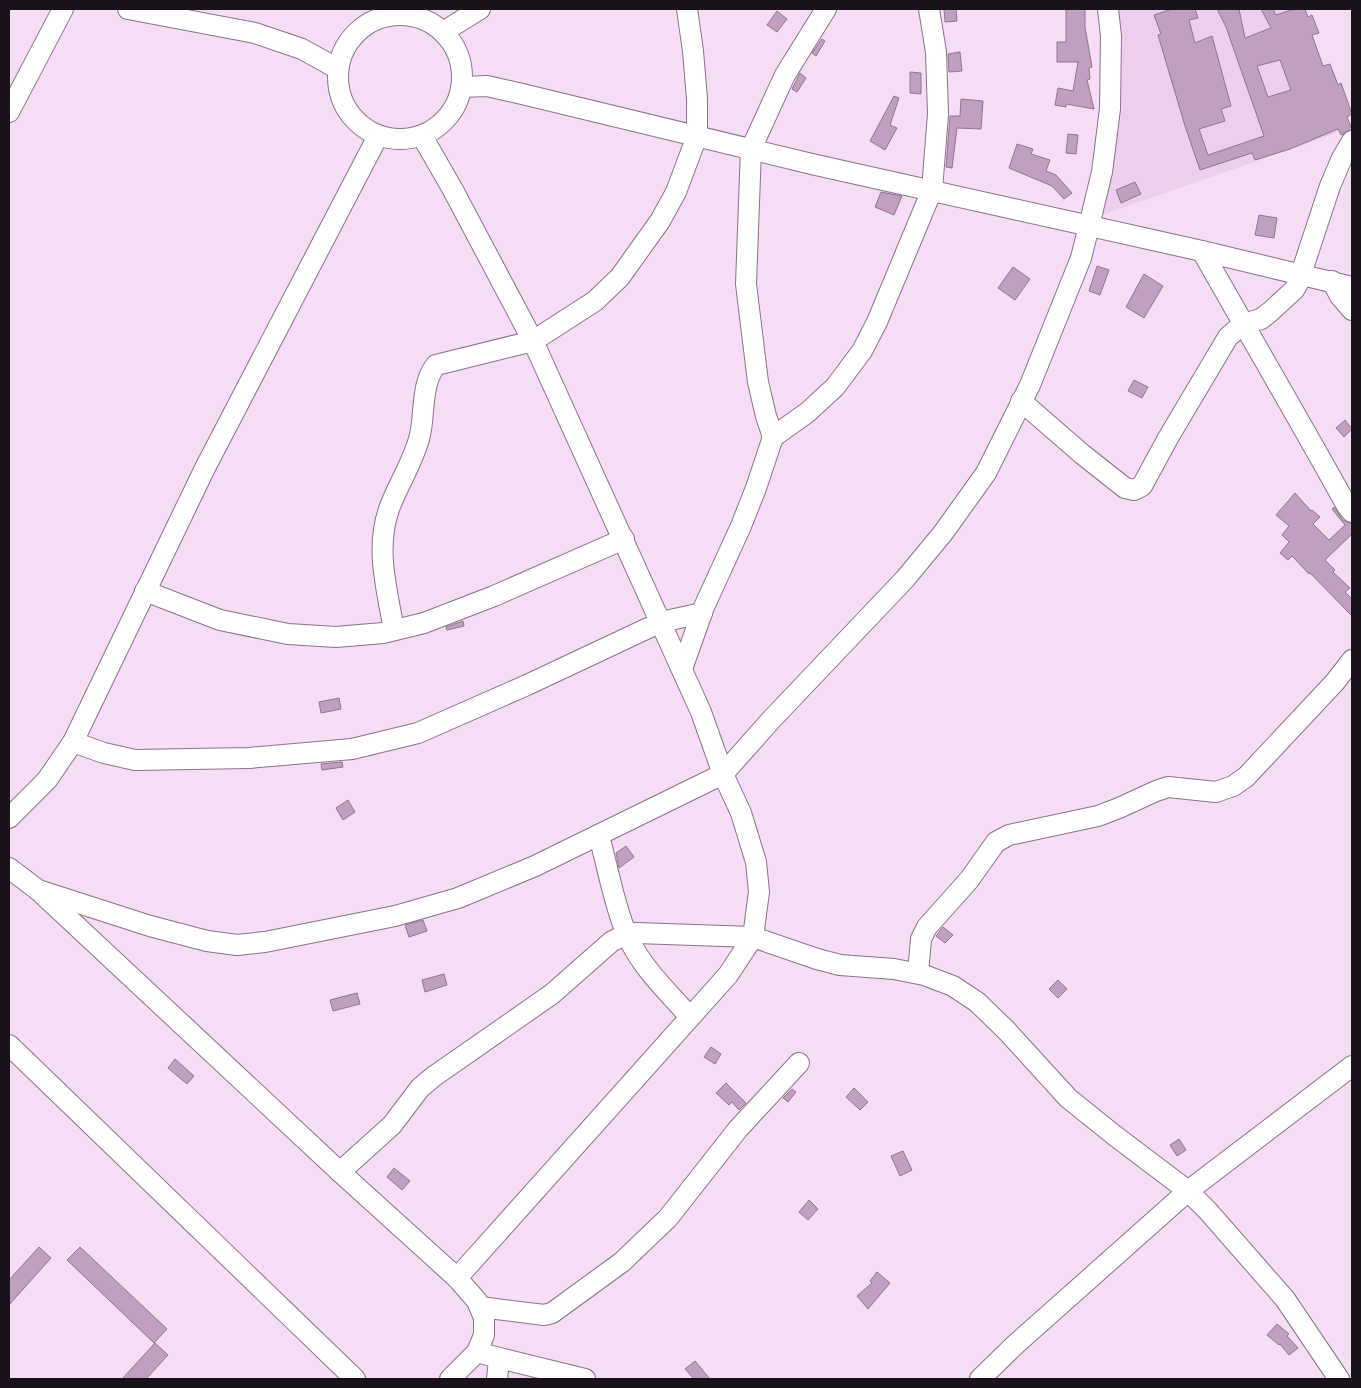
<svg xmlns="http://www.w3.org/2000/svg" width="1361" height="1388" font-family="'PT Sans',sans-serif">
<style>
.built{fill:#edcfed}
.building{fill:#c19fc0;stroke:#8e788d;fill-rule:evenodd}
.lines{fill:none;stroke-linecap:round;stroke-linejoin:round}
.minor-casing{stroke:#897388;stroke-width:22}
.minor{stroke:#fff;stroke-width:20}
</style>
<rect width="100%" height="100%" fill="#f5ddf5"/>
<polygon class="built" points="1117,9 1298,9 1337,133 1099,216 1121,119"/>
<g class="building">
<polygon points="944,9 956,9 957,21 945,22"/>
<polygon points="1066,9 1085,9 1085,27 1092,67 1089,68 1090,79 1087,80 1094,109 1066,104 1066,107 1055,105 1058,88 1073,91 1078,62 1057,62 1057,42 1066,42"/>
<path d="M1172,9H1195L1198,18L1189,20L1195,43L1212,36L1231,106L1221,109L1225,121L1199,129L1208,155L1264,136L1226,27L1217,9H1239L1245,38L1271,28L1261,9H1273L1276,15L1294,9H1305L1308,17L1312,15L1319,33L1312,35L1323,66L1330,64L1338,85L1341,83L1352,114L1347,117L1352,129L1341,135L1338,129L1290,149L1255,160L1252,153L1200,170L1185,126L1158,35L1161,34L1154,15ZM1280,60L1291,90L1268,97L1257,66Z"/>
<polygon points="777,11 787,19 777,32 767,25"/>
<polygon points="822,39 825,41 816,56 812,53"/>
<polygon points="960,52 962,71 949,72 948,54"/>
<polygon points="910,72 921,73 921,94 910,93"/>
<polygon points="800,73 806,78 797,92 792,89"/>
<polygon points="894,96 899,98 890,125 897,128 885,150 870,141"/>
<polygon points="961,99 983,101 981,129 957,128 952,168 946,167 950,116 960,116"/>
<polygon points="1068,134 1078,135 1076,154 1066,153"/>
<polygon points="1017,144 1033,149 1031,154 1050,160 1046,171 1056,175 1072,193 1064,199 1052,186 1009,168"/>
<polygon points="1135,182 1141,194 1121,203 1116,190"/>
<polygon points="881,192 902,196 894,215 875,207"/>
<polygon points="1259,215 1277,218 1274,238 1255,235"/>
<polygon points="1097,266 1109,270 1100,295 1089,291"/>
<polygon points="1013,267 1030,279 1015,300 998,288"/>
<polygon points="1144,274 1163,286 1144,318 1126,307"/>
<polygon points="1134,380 1148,387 1142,398 1128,391"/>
<polygon points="1345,420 1352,429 1344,437 1336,428"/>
<polygon points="1295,493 1311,511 1312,510 1320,517 1313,524 1329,540 1345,525 1332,509 1334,507 1343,520 1352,524 1352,534 1325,560 1335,570 1333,572 1350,588 1345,592 1352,599 1352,616 1310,573 1309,574 1292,556 1288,560 1280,553 1289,542 1282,535 1289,526 1276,515"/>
<polygon points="463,621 464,626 447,630 446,627"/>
<polygon points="339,698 341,709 321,713 319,702"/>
<polygon points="342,762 343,767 322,770 321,764"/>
<polygon points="348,800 355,812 343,820 336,808"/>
<polygon points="626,846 634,857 619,868 616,853"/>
<polygon points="423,920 427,931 409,937 405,925"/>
<polygon points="943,927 953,935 945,943 936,936"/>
<polygon points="444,974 447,985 425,992 422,980"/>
<polygon points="1058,980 1067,989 1058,998 1049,989"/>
<polygon points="357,993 360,1004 333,1011 330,1000"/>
<polygon points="711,1047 721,1054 715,1064 704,1057"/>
<polygon points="175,1059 194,1076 187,1084 168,1068"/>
<polygon points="726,1083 746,1103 739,1110 732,1102 729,1105 716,1093"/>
<polygon points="854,1088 868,1102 860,1110 846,1097"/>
<polygon points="792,1089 796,1092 788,1102 783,1098"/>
<polygon points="1179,1139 1186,1150 1177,1156 1170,1145"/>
<polygon points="903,1151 912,1170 900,1176 891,1156"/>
<polygon points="394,1168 410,1181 402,1190 387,1177"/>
<polygon points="809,1200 818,1209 808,1220 799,1212"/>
<polygon points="39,1247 51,1258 9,1305 9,1280"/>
<polygon points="80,1247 167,1329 154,1343 67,1260"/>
<polygon points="877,1272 890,1283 868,1309 857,1296 872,1283 870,1281"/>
<polygon points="1277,1324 1289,1334 1287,1336 1298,1348 1289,1355 1280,1344 1279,1345 1267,1335"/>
<polygon points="155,1343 168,1355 146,1379 122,1379"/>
<polygon points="695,1361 710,1379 694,1379 685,1369"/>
</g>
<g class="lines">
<g class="minor-casing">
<g id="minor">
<polyline points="128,9 255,33 302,49 338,69"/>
<circle cx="400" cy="77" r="62"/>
<polyline points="443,32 480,9"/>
<polyline points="462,87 487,86 518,93 816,165 1202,251 1352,287"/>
<polyline points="9,112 63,9"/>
<polyline points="422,136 453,190 533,341 701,712 723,774 741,813 756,862 759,892 753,937 728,975 457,1278"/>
<path d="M1202,251C1250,336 1300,421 1347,506L1352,512"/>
<polyline points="1332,281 1340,296 1352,310"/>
<polyline points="1021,401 1082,454 1125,488 1134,490 1142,486 1168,438 1228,337 1243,324 1261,319 1270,312 1294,290 1298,283 1330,186 1342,158 1352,141"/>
<polyline points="773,437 766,416 758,382 746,284 751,149 785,75 826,9"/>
<polyline points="145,591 220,620 288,634 336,637 383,633 424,623 494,596 624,539"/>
<path d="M394,630C387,590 375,549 389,509C398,484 414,461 420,435C425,413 421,383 436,365L533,341L595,301L620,277L660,221L676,192L697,136V99L693,51L687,9"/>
<polyline points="682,669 704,607 741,526 756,488 773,437 808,412 835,387 862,351 877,322 932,190 938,114 936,52 929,9"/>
<polyline points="73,742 104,753 135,760 249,758 352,749 418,733 527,685 661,622 702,613"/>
<polyline points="9,818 47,780 73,742 205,468 378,136"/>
<path d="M599,836C608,868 614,905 627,935C641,967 667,991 690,1017"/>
<polyline points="9,868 38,890 340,1172 457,1278 477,1301 484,1318 484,1335 477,1352 450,1379"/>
<polyline points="38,890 150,926 207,941 237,945 265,942 395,916 458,898 535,866 723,774 771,720 905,579 943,533 986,473 1030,385 1081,258 1089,226 1102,172 1110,109 1111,36 1108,9"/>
<polyline points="918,973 921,939 927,927 969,880 996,842 1009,835 1098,816 1119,808 1156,791 1168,787 1216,792 1233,786 1246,777 1335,682 1352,660"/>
<polyline points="9,1045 355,1379"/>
<polyline points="340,1172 392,1125 420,1088 433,1077 552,994 611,942 622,936 636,933 753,937 817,959 840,965 894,969 924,975 953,986 977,1002 1006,1030 1068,1098 1114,1135 1188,1191 1208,1211 1285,1299 1339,1379"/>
<polyline points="480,1307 544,1315 552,1313 622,1262 668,1218 738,1129 799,1063"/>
<path d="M477,1352C513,1362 549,1370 585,1379"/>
<polyline points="497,1379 499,1359"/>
<polyline points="980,1379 1016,1344 1188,1191 1352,1066"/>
</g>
</g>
<use href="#minor" class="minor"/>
</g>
<rect width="1361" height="1388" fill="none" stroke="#1a121a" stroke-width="20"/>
</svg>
